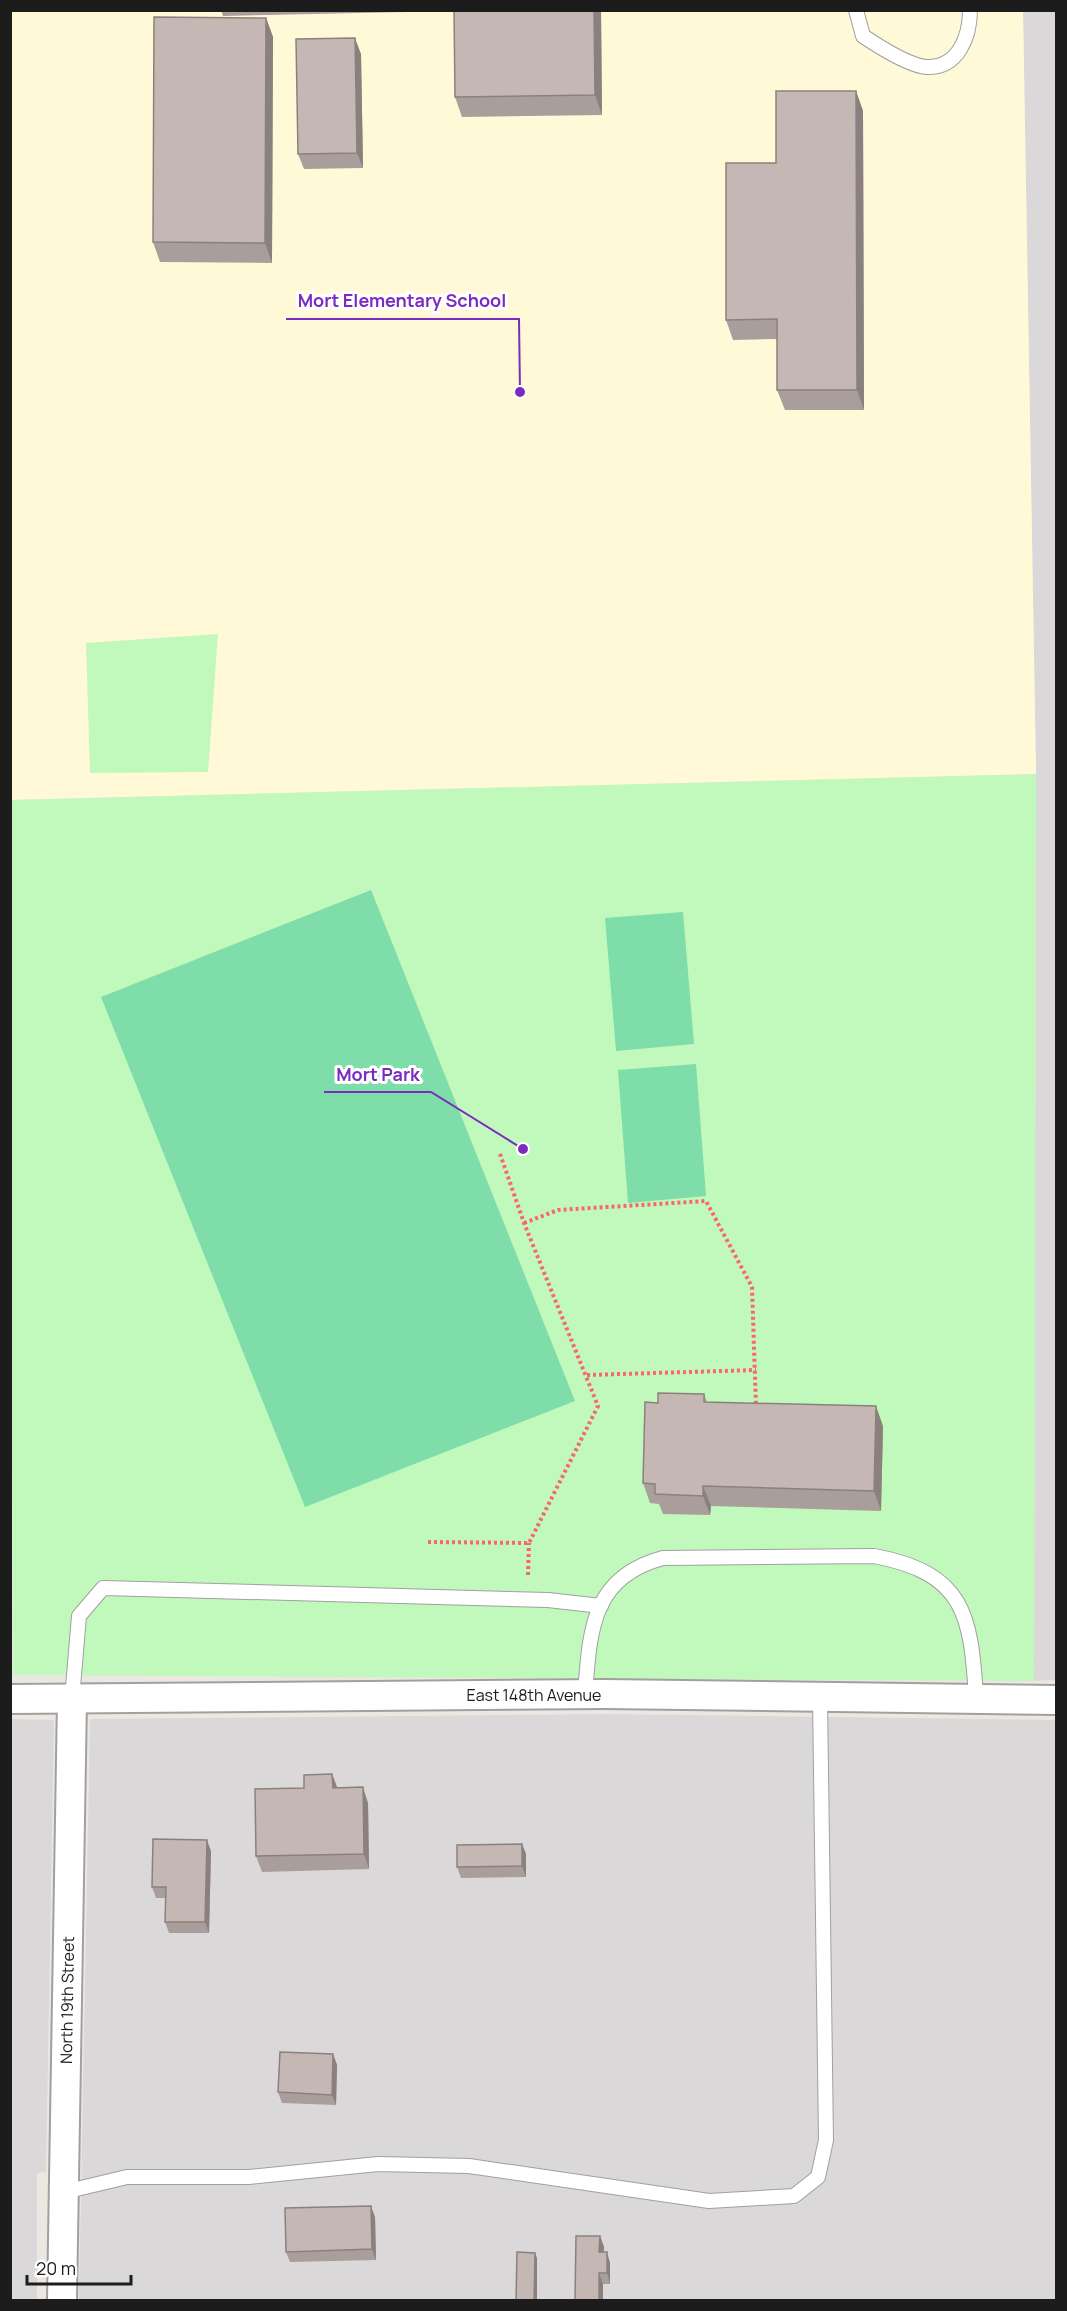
<svg xmlns="http://www.w3.org/2000/svg" width="1067" height="2311" font-family="Manrope,sans-serif">
<style>
.residential{fill:#dad8d9}
.education{fill:#fff9d8}
.park{fill:#c1f9bc}
.pitch{fill:#7edda9}
.lines{fill:none;stroke-linecap:round;stroke-linejoin:round}
.service-casing{stroke:#a0a0a0;stroke-width:16}
.minor-casing{stroke:#a0a0a0;stroke-width:32}
.path{stroke:#f9666f;stroke-width:4;stroke-dasharray:3 3;stroke-linecap:butt}
.service{stroke:#fff;stroke-width:14}
.minor{stroke:#fff;stroke-width:28}
.wall{fill:#a99e9b}
.shaded-wall{fill:#8a817e}
.building{fill:#c5b8b4;stroke:#8a817e;stroke-width:1.5}
.labels{text-anchor:middle;stroke-width:6;stroke-linejoin:round;paint-order:stroke}
.street-label{font-size:16px;fill:#1c1c1c;stroke:#fff}
.leader{fill:none;stroke:#7b2cbf;stroke-width:2}
.callout-dot{fill:#7b2cbf;stroke:#fff;stroke-width:2}
.callout-label{font-size:18px;text-anchor:middle;font-weight:bold;fill:#7b2cbf;stroke:#fff;stroke-width:6;stroke-linejoin:round;paint-order:stroke}
</style>
<rect width="100%" height="100%" fill="#ede7e1"/>
<g class="residential">
<polygon points="1023,11 1056,11 1056,1680 1034,1681 1036,774"/>
<polygon points="604,1714 1056,1720 1056,2300 79,2300 90,1719"/>
<polygon points="11,1719 54,1720 46,2172 37,2173 37,2300 10,2300"/>
</g>
<polygon class="education" points="10,11 1023,11 1036,774 11,800"/>
<g class="park">
<polygon points="218,634 208,772 90,773 86,643"/>
<polygon points="1036,774 1034,1681 13,1675 10,800"/>
</g>
<g class="pitch">
<polygon points="371,890 575,1401 305,1507 101,997"/>
<polygon points="683,912 694,1044 616,1051 605,918"/>
<polygon points="696,1064 706,1196 628,1203 618,1070"/>
</g>
<g class="lines">
<g class="service-casing">
<g id="service">
<path d="M856,10L863,36C878,46 909,66 927,67C958,68 970,37 970,10"/>
<path d="M585,1694C590,1631 591,1577 663,1558L874,1556C965,1573 971,1615 976,1698"/>
<polyline points="72,1699 79,1616 103,1588 548,1600 601,1606"/>
<polyline points="64,2192 127,2177 249,2177 378,2164 469,2166 709,2201 794,2196 818,2177 826,2140 820,1697"/>
</g>
</g>
<g class="minor-casing">
<g id="minor">
<polyline points="10,1699 604,1694 1056,1700"/>
<polyline points="62,2300 72,1699"/>
</g>
</g>
<g class="path">
<polyline points="524,1223 558,1210 706,1201 752,1287 756,1407"/>
<polyline points="587,1375 756,1370"/>
<polyline points="428,1542 529,1543 598,1406 524,1223 499,1151"/>
<polyline points="528,1575 529,1543"/>
</g>
<use href="#service" class="service"/>
<use href="#minor" class="minor"/>
</g>
<g class="wall">
<polygon points="221,10 601,10 602,115 462,117 455,97 454,11 223,16"/>
<polygon points="266,18 273,37 272,263 160,262 153,242"/>
<polygon points="361,54 363,168 304,169 298,154"/>
<polygon points="856,91 863,111 864,410 785,410 777,390 777,339 733,340 726,320 776,163"/>
<polygon points="704,1394 707,1402 883,1426 881,1511 711,1506 710,1515 663,1514 659,1504 650,1503 643,1483 658,1403"/>
<polygon points="332,1774 337,1787 368,1803 369,1869 262,1872 256,1856 304,1788"/>
<polygon points="522,1844 526,1854 526,1877 461,1878 457,1867"/>
<polygon points="211,1851 209,1933 169,1933 165,1922 166,1898 156,1898 152,1887"/>
<polygon points="333,2054 337,2065 336,2105 282,2103 278,2092"/>
<polygon points="375,2217 376,2260 290,2262 286,2252"/>
<polygon points="600,2236 604,2247 604,2252 610,2263 610,2284 603,2284 603,2301 575,2301"/>
</g>
<g class="shaded-wall">
<polygon points="594,10 601,10 602,115 595,95"/>
<polygon points="266,18 273,37 272,263 265,243"/>
<polygon points="355,38 361,54 363,168 357,153"/>
<polygon points="856,91 863,111 864,410 857,390"/>
<polygon points="876,1406 883,1426 881,1511 874,1491"/>
<polygon points="703,1486 711,1506 710,1515 703,1496"/>
<polygon points="332,1774 338,1790 333,1788"/>
<polygon points="363,1787 368,1803 369,1869 364,1854"/>
<polygon points="207,1840 211,1851 209,1933 205,1922"/>
<polygon points="522,1844 526,1854 526,1877 522,1866"/>
<polygon points="333,2054 337,2065 336,2105 332,2095"/>
<polygon points="371,2206 375,2217 376,2260 372,2249"/>
<polygon points="600,2236 604,2247 603,2263 599,2252"/>
<polygon points="607,2252 610,2263 610,2284 607,2273"/>
<polygon points="535,2253 537,2258 537,2301 534,2301"/>
<polygon points="599,2273 603,2284 603,2301 599,2301"/>
</g>
<g class="building">
<polygon points="454,10 594,10 595,95 455,97"/>
<polygon points="154,17 266,18 265,243 153,242"/>
<polygon points="355,38 357,153 298,154 296,39"/>
<polygon points="776,91 856,91 857,390 777,390 777,319 726,320 726,163 776,163"/>
<polygon points="658,1393 704,1394 704,1402 876,1406 874,1491 703,1486 703,1496 655,1494 655,1484 643,1483 645,1402 658,1403"/>
<polygon points="332,1774 333,1788 363,1787 364,1854 256,1856 255,1789 304,1788 304,1775"/>
<polygon points="153,1839 207,1840 205,1922 165,1922 166,1887 152,1887"/>
<polygon points="522,1844 522,1866 457,1867 457,1845"/>
<polygon points="280,2052 333,2054 332,2095 278,2092"/>
<polygon points="371,2206 372,2249 286,2252 285,2208"/>
<polygon points="576,2236 600,2236 599,2252 607,2252 607,2273 599,2273 599,2301 575,2301"/>
<polygon points="517,2252 535,2253 534,2301 516,2301"/>
</g>
<g class="labels">
<g class="street-label">
<text x="534" y="1701">East 148th Avenue</text>
<text transform="translate(67 2000) rotate(-89)" y="6">North 19th Street</text>
</g>
</g>
<path class="leader" d="M520 392L519 319H286M523 1149L431 1092H324"/>
<g class="callout-dot">
<circle cx="520" cy="392" r="6"/>
<circle cx="523" cy="1149" r="6"/>
</g>
<g class="callout-label">
<text x="402" y="307">Mort Elementary School</text>
<text x="378" y="1081">Mort Park</text>
</g>
<rect width="1067" height="2311" fill="none" stroke="#1c1c1c" stroke-width="24"/>
<path d="M27 2275v9h104v-9" fill="none" stroke="#1c1c1c" stroke-width="3"/>
<text x="36" y="2275" font-size="18" fill="#1c1c1c" stroke="#ffffff" stroke-width="4.5" paint-order="stroke">20 m</text>
</svg>
